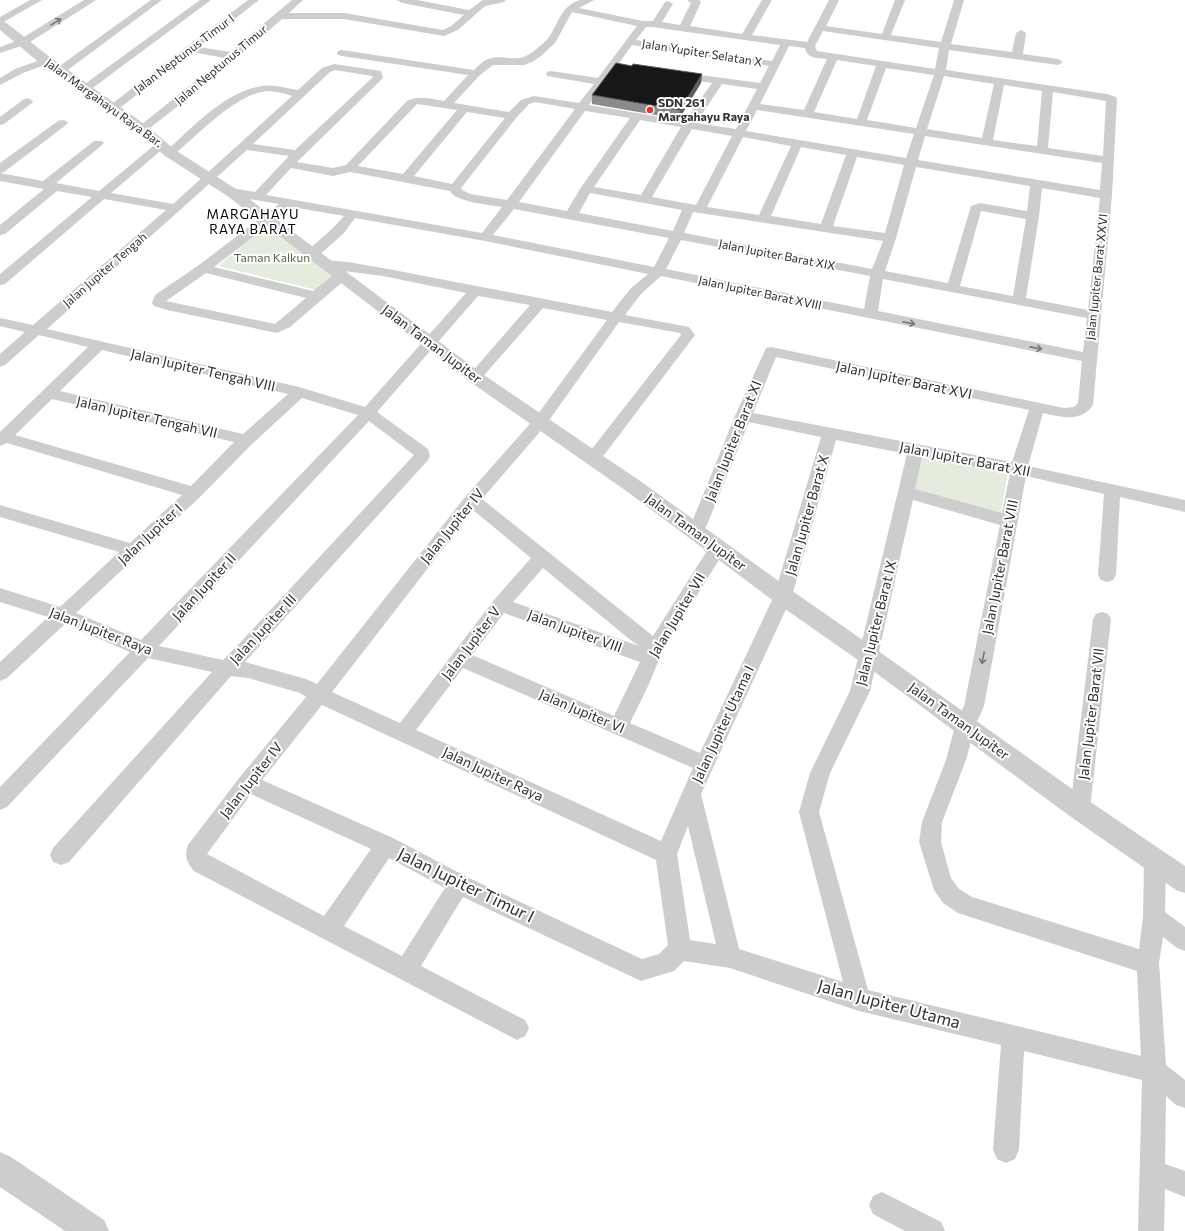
<svg xmlns="http://www.w3.org/2000/svg" width="1185" height="1231" font-family="Commissioner,sans-serif">
<style>
.green{fill:#e5ecde}
.lines{fill:none;stroke-linecap:round;stroke-linejoin:round}
.minor{fill:#cdcdcd;fill-rule:evenodd}
.tertiary{fill:#cdcdcd;fill-rule:evenodd}
.wall{fill:#8b8b8b}
.shaded-wall{fill:#5d5d5d}
.building{fill:#171717;stroke:#5d5d5d}
.oneway{stroke:#777}
.poi-dot{fill:#e33538;stroke:#fff;stroke-width:1.5}
.labels{text-anchor:middle;stroke-width:4;stroke-linejoin:round;paint-order:stroke}
.far-street-label{font-size:12px;fill:#303030;stroke:#fff}
.far-poi-label{font-size:12px;font-weight:bold;fill:#303030;stroke:#fff;text-anchor:start}
.far-park-label{font-size:12px;fill:#506b3d;stroke:#fff}
.far-quarter-label{font-size:13px;letter-spacing:1px;fill:#000;stroke:#fff}
.street-label{font-size:14px;fill:#303030;stroke:#fff}
.near-street-label{font-size:17px;fill:#303030;stroke:#fff}
</style>
<rect width="100%" height="100%" fill="#fff"/>
<g class="green">
<polygon points="278,235 334,276 316,290 218,266 254,236"/>
<polygon points="920,455 1008,471 1001,513 913,491"/>
</g>
<g class="lines">
<g class="minor">
<polygon points="30,0 42,0 0,24 0,17"/>
<polygon points="84,0 96,0 27,44 0,53 0,47 19,40"/>
<polygon points="151,0 162,0 65,72 57,72 56,70 57,68"/>
<polygon points="200,0 211,0 90,90 82,90 81,88 82,86"/>
<polygon points="248,0 259,0 199,47 230,52 292,0 303,0 289,13 344,13 443,30 451,26 464,15 402,3 397,0 417,0 469,10 483,0 506,0 504,2 485,6 458,30 444,36 344,19 282,19 200,89 146,131 138,131 136,129 224,58 192,52 117,110 109,110 107,108 109,106"/>
<path d="M580,0H594L579,8L643,21H653L665,2L668,1L673,4L662,22L680,25L691,3L687,0H699L701,2L690,26L742,34L762,0H772L752,35L807,42L829,0H839L826,26L882,34L895,0H905L891,35L941,42L954,0H964L951,44L1012,52L1016,33L1021,30L1026,33L1023,54L1058,59L1063,62L1058,65L949,50L946,70L1107,94L1116,97L1117,99L1112,195L1093,405C1081,423 1060,417 1043,413L1028,466L1185,500V512L1120,497L1116,575L1113,580L1107,582L1101,580L1098,575L1104,494L1026,476L984,706L975,726L966,760L942,822L941,842L951,878L959,889L972,897L1139,949L1143,917L1144,860L1147,853L1155,850L1163,853L1166,860L1165,912L1185,927V951L1177,948L1163,937L1159,963L1166,1065L1185,1080V1108L1176,1105L1166,1096L1165,1164L1185,1171V1197L1165,1189L1164,1231H1138L1142,1080L1024,1051L1019,1150L1015,1159L1006,1163L997,1159L993,1150L1001,1045L859,1011L730,968L684,961L674,971L641,981L463,897L421,966L525,1020L529,1028L525,1036L517,1040L194,871C187,863 184,856 188,845L240,777L306,697L300,693L248,678L231,676L69,862L61,865L53,862L50,855L53,848L212,672L148,658L7,807L0,810V787L130,652L65,624L7,678L0,681V662L48,617L0,602V588L60,607L119,552L0,517V505L130,543L182,495L7,443L0,446V432L88,347L39,335L5,365L0,367V354L25,332L0,326V318L33,325L166,210L104,199L5,284L0,285V274L92,197L57,191L5,234L0,235V225L44,189L0,181V173L43,181L94,141H102L104,143L102,145L56,183L99,191L157,143H165L167,145L165,147L111,193L173,204L292,96C283,93 271,90 261,92C233,98 196,136 174,155H166L164,153L166,151C193,127 224,92 262,86C274,84 286,88 298,90L322,68L334,64L381,71L383,78L297,162L333,168L346,165L407,101C419,95 432,99 444,101L468,75L342,56L338,55L337,53L338,51L342,50L474,70C478,66 482,62 486,60C504,52 515,66 534,51C540,46 547,41 551,34C560,19 562,6 580,0ZM572,12L637,26L598,78L551,71L547,72L546,74L547,76L594,84L579,103L534,96L521,100L509,112L454,103L480,75L493,65H524L532,62L541,56L555,43ZM646,27H652L780,45L772,61L636,40ZM823,31L939,48L935,69L817,51L815,46ZM632,45L769,66L760,83L678,72L674,73L673,75L674,77L712,83L685,121L589,105ZM789,46L805,48C807,59 818,58 827,59L804,110L760,104ZM837,60L876,66L857,119L814,112ZM886,68L934,75L916,128L867,120ZM335,70L372,76L373,77L295,150L253,144L330,72ZM944,76L994,84L982,138L927,129ZM722,84L757,89L736,129L696,123ZM1004,85L1042,91L1037,146L993,140ZM1053,92L1106,101L1103,156L1048,148ZM535,102L575,109L507,200L470,194L462,190L461,188L516,118L529,104ZM417,104L457,110L403,174L358,166ZM757,110L914,134L906,158L746,131ZM585,111L630,118L580,189L567,211L519,202ZM467,112L505,118L452,184L414,176ZM640,120L681,127L641,195L594,187ZM692,129L732,136L696,205L652,197ZM925,136L1102,163L1100,190L918,160ZM743,137L791,146L759,215L707,207ZM801,147L846,155L821,224L771,216ZM247,150L289,156L255,192L231,188L227,189L225,192L227,195L231,196L279,204L199,265L155,295L152,303L154,306L167,310L277,333L290,327L346,279L348,276L346,273H336L313,291L214,267L292,207L344,216L334,227L307,251L305,254L307,257H317L344,233L355,218L485,241L648,274L631,288L612,312L383,268C367,266 339,258 323,262L321,265L323,268L328,269L383,276L466,293L365,407L299,387L47,329ZM857,157L904,165L885,233L833,226ZM916,167L1030,186L1027,211L980,203L971,206L948,283L885,271L896,238ZM291,168L333,176L350,172L450,191C455,202 490,205 502,207L482,233L266,195ZM1042,188L1100,198L1088,310L1026,298L1039,216ZM590,193L682,210L673,231L579,213ZM514,209L669,238L654,267L493,235ZM981,211L1026,219L1013,296L960,286ZM693,212L883,241L872,269L684,233ZM681,240L870,276L864,309L666,269ZM206,273L306,298L275,324L166,301ZM661,276L1082,361L1078,403L1074,407L1064,408L771,347L766,348L735,416L688,532L690,536L696,538L702,536L704,532L749,422L821,437L774,596L700,753L630,723L649,684L663,650L727,547L724,543L718,541L712,543L653,636L482,499L545,426L619,322L680,333L681,335L584,459L586,463L592,464L598,463L695,335L689,327L625,315L641,294ZM883,279L1087,318L1083,352L878,311ZM478,296L530,305L470,374L468,377L470,380L475,382L480,380L543,308L607,320L535,418L466,496L317,684L306,679L245,662L428,460L430,456L428,449L377,412ZM102,350L288,394L243,434L60,391ZM776,357L1029,410L1012,462L753,413ZM302,398L358,415L141,640L76,613L200,497L252,444ZM52,399L234,442L191,486L15,435ZM369,421L414,455L238,645L223,660L159,646ZM836,440L907,454L850,691L810,773L799,812L843,982L739,949L701,794L792,596ZM922,457L1010,473L1002,513L915,489ZM913,500L1000,525L964,706L955,726L946,760L922,822L919,842L934,890L943,903L958,913L1137,971L1141,1056L868,990L819,812L830,773L870,691ZM473,510L531,558L494,600L400,723L332,692ZM543,568L628,638L639,646L513,602ZM504,613L640,662L614,716L472,655ZM463,668L693,768L661,841L416,730ZM322,705L656,860L668,945L659,954L642,959L467,877L393,838L262,780ZM251,794L371,849L324,916L207,854ZM688,826L716,944L690,940L677,854ZM389,858L445,888L402,956L344,926Z"/>
<polygon points="46,58 50,59 51,61 50,63 23,73 0,85 0,78 15,69"/>
<polygon points="28,98 33,101 32,103 4,124 0,125 0,117 24,99"/>
<polygon points="62,120 66,121 68,123 66,125 4,172 0,173 0,163 58,121"/>
<polygon points="1102,612 1108,614 1111,619 1090,809 1087,816 1080,818 1073,816 1070,809 1093,619 1096,614"/>
<polygon points="882,1192 941,1222 945,1231 905,1231 873,1214 869,1205 873,1196"/>
</g>
<g class="tertiary">
<polygon points="0,20 4,21 51,58 147,126 175,150 236,189 481,373 643,483 791,590 877,650 1089,801 1185,866 1185,893 1176,890 1071,817 861,662 775,602 629,493 469,381 226,195 165,156 137,132 41,64 0,30"/>
<polygon points="0,1152 11,1157 104,1220 109,1231 65,1231 0,1187"/>
</g>
</g>
<polygon class="wall" points="632,66 702,74 701,83 679,119 592,104 592,95"/>
<polygon class="shaded-wall" points="702,74 701,83 679,119 680,110"/>
<polygon class="building" points="616,63 632,66 633,64 702,74 680,110 592,95"/>
<defs><path id="oneway-shaft" d="M-6 0H5M1.5-3L5.5 0L1.5 3" fill="none" stroke-width="1.6" stroke-linecap="round" stroke-linejoin="round"/></defs>
<g class="oneway">
<use href="#oneway-shaft" transform="translate(56 22) rotate(-32)"/>
<use href="#oneway-shaft" transform="translate(909 323) rotate(11)"/>
<use href="#oneway-shaft" transform="translate(1036 348) rotate(11)"/>
<use href="#oneway-shaft" transform="translate(983 658) rotate(101)"/>
</g>
<circle class="poi-dot" cx="650" cy="110" r="4"/>
<g class="labels">
<g class="far-street-label">
<text transform="translate(702 53) rotate(9)" y="4">Jalan Yupiter Selatan X</text>
<text transform="translate(184 54) rotate(-37)" y="4">Jalan Neptunus Timur I</text>
<text transform="translate(221 65) rotate(-40)" y="4">Jalan Neptunus Timur</text>
<text transform="translate(104 103) rotate(36)" y="4">Jalan Margahayu Raya Bar.</text>
<text transform="translate(777 255) rotate(11)" y="4">Jalan Jupiter Barat XIX</text>
<text transform="translate(105 270) rotate(-41)" y="4">Jalan Jupiter Tengah</text>
<text transform="translate(1097 277) rotate(-84)" y="4">Jalan Jupiter Barat XXVI</text>
<text transform="translate(760 293) rotate(12)" y="4">Jalan Jupiter Barat XVIII</text>
</g>
<g class="far-poi-label">
<text x="658" y="107">SDN 261<tspan x="658" dy="14">Margahayu Raya</tspan></text>
</g>
<g class="far-park-label">
<text x="272" y="262">Taman Kalkun</text>
</g>
<g class="far-quarter-label">
<text x="253" y="219">MARGAHAYU<tspan x="253" dy="15">RAYA BARAT</tspan></text>
</g>
<g class="street-label">
<text transform="translate(432 344) rotate(37)" y="5">Jalan Taman Jupiter</text>
<text transform="translate(203 370) rotate(13)" y="5">Jalan Jupiter Tengah VIII</text>
<text transform="translate(904 380) rotate(12)" y="5">Jalan Jupiter Barat XVI</text>
<text transform="translate(147 417) rotate(13)" y="5">Jalan Jupiter Tengah VII</text>
<text transform="translate(733 441) rotate(-68)" y="5">Jalan Jupiter Barat XI</text>
<text transform="translate(965 459) rotate(11)" y="5">Jalan Jupiter Barat XII</text>
<text transform="translate(807 515) rotate(-74)" y="5">Jalan Jupiter Barat X</text>
<text transform="translate(452 526) rotate(-51)" y="5">Jalan Jupiter IV</text>
<text transform="translate(696 532) rotate(36)" y="5">Jalan Taman Jupiter</text>
<text transform="translate(150 534) rotate(-43)" y="5">Jalan Jupiter I</text>
<text transform="translate(1000 567) rotate(-79)" y="5">Jalan Jupiter Barat VIII</text>
<text transform="translate(204 587) rotate(-47)" y="5">Jalan Jupiter II</text>
<text transform="translate(677 615) rotate(-59)" y="5">Jalan Jupiter VII</text>
<text transform="translate(876 623) rotate(-76)" y="5">Jalan Jupiter Barat IX</text>
<text transform="translate(263 629) rotate(-47)" y="5">Jalan Jupiter III</text>
<text transform="translate(101 631) rotate(21)" y="5">Jalan Jupiter Raya</text>
<text transform="translate(575 631) rotate(20)" y="5">Jalan Jupiter VIII</text>
<text transform="translate(471 643) rotate(-53)" y="5">Jalan Jupiter V</text>
<text transform="translate(582 711) rotate(23)" y="5">Jalan Jupiter VI</text>
<text transform="translate(1091 714) rotate(-83)" y="5">Jalan Jupiter Barat Vll</text>
<text transform="translate(959 721) rotate(36)" y="5">Jalan Taman Jupiter</text>
<text transform="translate(723 724) rotate(-65)" y="5">Jalan Jupiter Utama I</text>
<text transform="translate(493 774) rotate(25)" y="5">Jalan Jupiter Raya</text>
<text transform="translate(251 780) rotate(-52)" y="5">Jalan Jupiter IV</text>
</g>
<g class="near-street-label">
<text transform="translate(466 885) rotate(26)" y="6">Jalan Jupiter Timur I</text>
<text transform="translate(889 1004) rotate(15)" y="6">Jalan Jupiter Utama</text>
</g>
</g>
</svg>
